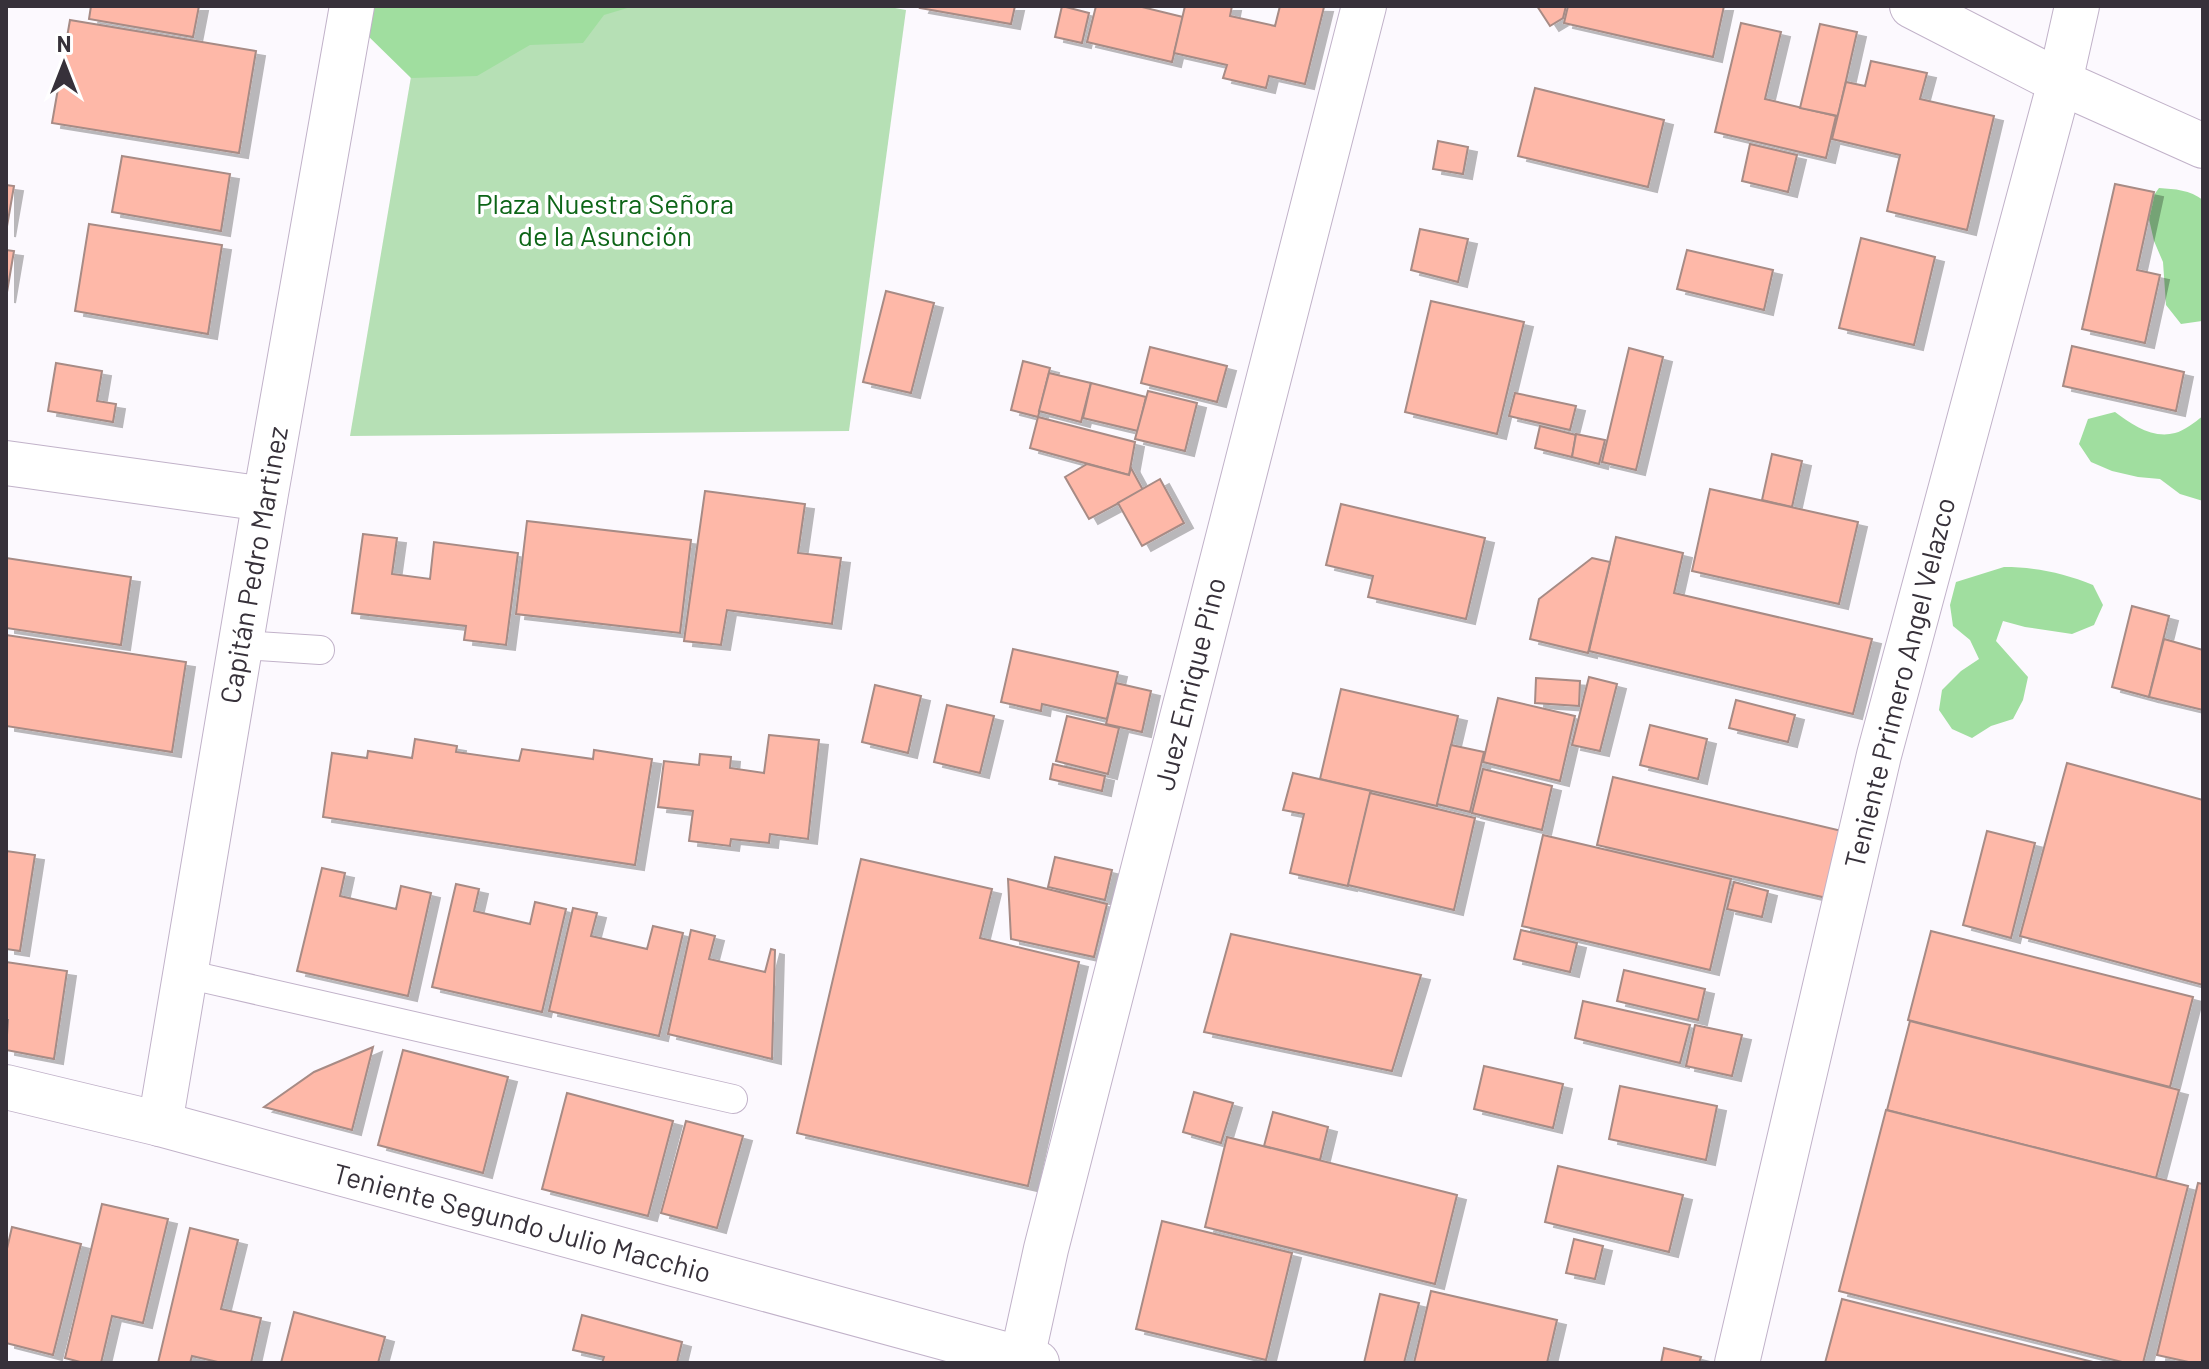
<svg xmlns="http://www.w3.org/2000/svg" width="2209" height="1369" font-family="Barlow,sans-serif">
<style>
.green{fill:#b6e0b5}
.forest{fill:#a0de9f}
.building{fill:#feb8a8;stroke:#a78b85;stroke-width:2;filter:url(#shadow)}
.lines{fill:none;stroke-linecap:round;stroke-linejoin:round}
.lane-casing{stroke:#c1b2c9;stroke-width:30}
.street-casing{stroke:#c1b2c9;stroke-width:46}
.lane{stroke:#fff;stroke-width:28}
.street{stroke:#fff;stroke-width:44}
.labels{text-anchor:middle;stroke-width:7;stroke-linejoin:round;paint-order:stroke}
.park-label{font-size:28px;fill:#0d6517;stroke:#fff}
.street-label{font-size:28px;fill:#37313a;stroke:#fff}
</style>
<defs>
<filter id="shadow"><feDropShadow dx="9" dy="5" stdDeviation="0" flood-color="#0004"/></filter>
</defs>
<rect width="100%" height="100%" fill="#fcf9fe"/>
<polygon class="green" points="423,6 884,6 906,10 849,431 350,436"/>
<g class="forest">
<polygon points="369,6 634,6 604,15 583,43 530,45 477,76 411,78 364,32"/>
<path d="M2159,188C2175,189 2190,190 2203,200L2202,321L2181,324L2166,305L2163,262L2154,241L2146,206Z"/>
<path d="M2115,412C2132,425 2153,439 2175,433C2184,431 2195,422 2203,416V501L2180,494L2160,479L2138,477L2112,471L2091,462L2079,444L2088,419Z"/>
<path d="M2004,567C2035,567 2064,573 2093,585L2103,605L2094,625L2072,634L2025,627L2003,621L1996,641L2028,677L2023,700L2013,719L1991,726L1972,738L1952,729L1939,710L1942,690L1961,671L1979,659L1970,640L1953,626L1950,605L1956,582Z"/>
</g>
<g class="building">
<polygon points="91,6 199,6 193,37 89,19"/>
<polygon points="921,6 1015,6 1011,24 920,8"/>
<polygon points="1062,6 1089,13 1082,43 1055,37"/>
<polygon points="1096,6 1138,6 1183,17 1172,62 1087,42"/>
<polygon points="1185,6 1232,6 1230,16 1275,26 1280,6 1324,7 1305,84 1269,76 1266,88 1223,78 1227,65 1174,53"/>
<polygon points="1537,6 1566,6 1563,18 1550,26"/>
<polygon points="1568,6 1724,6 1713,57 1564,23"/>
<polygon points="70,20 256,51 239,153 52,123"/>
<polygon points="1741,23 1781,32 1765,99 1836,116 1826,158 1715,132"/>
<polygon points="1820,24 1857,32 1838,116 1800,108"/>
<polygon points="1871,61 1927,73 1920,99 1994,116 1967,230 1887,211 1900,155 1832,139 1846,82 1865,86"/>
<polygon points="1535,88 1664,120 1648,187 1518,156"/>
<polygon points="1438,141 1468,147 1463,174 1433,169"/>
<polygon points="1750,144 1797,155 1788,192 1742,181"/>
<polygon points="122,156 230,174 221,231 112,212"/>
<polygon points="2115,184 2154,192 2137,270 2160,275 2145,343 2082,329"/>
<polygon points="6,185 14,186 6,232"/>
<polygon points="89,224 222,245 208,334 75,311"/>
<polygon points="1420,229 1468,239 1458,282 1411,270"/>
<polygon points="1861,238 1935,257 1914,345 1839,328"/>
<polygon points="6,250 14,251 6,298"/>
<polygon points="1687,250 1773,270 1764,310 1677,289"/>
<polygon points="886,291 934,303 911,393 863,382"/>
<polygon points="1431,301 1524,322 1497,434 1405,412"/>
<polygon points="2072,346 2184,372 2176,411 2063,386"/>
<polygon points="1150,347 1227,366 1217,402 1141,383"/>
<polygon points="1629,348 1663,357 1636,470 1602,462"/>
<polygon points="1023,361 1050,368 1038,417 1011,410"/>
<polygon points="56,363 102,371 97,401 116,404 113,422 48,411"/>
<polygon points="1049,373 1091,383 1081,422 1039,411"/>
<polygon points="1091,383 1146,397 1138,431 1083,418"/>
<polygon points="1148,391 1197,403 1185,451 1135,439"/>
<polygon points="1515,393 1576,406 1570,430 1509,416"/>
<polygon points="1038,417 1135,442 1129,475 1030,448"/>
<polygon points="1540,426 1576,435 1572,457 1535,448"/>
<polygon points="1576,434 1605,440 1599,464 1572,457"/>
<polygon points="1772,454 1802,461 1792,507 1762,500"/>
<polygon points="1087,464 1129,475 1131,468 1143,490 1089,519 1065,477"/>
<polygon points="1160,479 1184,523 1142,546 1118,503"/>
<polygon points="1710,489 1858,522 1839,604 1692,571"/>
<polygon points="705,491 805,504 798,553 841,558 832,624 727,610 721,645 684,641"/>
<polygon points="1341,504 1485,538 1466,619 1368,597 1373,576 1326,565"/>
<polygon points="527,521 691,540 680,633 516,614"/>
<polygon points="363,534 397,538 392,574 430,579 434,542 518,553 506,645 464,640 466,626 352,613"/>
<polygon points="1616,537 1683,553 1674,593 1872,639 1853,714 1589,651"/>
<polygon points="6,558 131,577 121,645 6,628"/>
<polygon points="1592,558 1610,562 1588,653 1530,639 1539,599"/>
<polygon points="2132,606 2169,616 2149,697 2112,687"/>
<polygon points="6,635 186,662 172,752 6,726"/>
<polygon points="2164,639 2203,650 2203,710 2149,697"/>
<polygon points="1013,649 1118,672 1107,719 1042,704 1041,711 1001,702"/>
<polygon points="1589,677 1617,684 1600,751 1572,745"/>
<polygon points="1536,678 1580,681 1579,706 1535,703"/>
<polygon points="1116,683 1151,691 1142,732 1106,724"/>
<polygon points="875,685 921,696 908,753 862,742"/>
<polygon points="1341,689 1458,716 1437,806 1320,779"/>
<polygon points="1498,698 1575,716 1560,781 1483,762"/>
<polygon points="1736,700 1795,715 1788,742 1729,728"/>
<polygon points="947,705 994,716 980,773 934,762"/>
<polygon points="1067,716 1119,728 1108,774 1056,761"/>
<polygon points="1650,725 1707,739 1698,779 1640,765"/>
<polygon points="769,735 819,740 808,839 770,834 769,843 731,839 730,846 689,841 693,811 658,807 664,761 699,765 700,754 731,757 730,768 764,773"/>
<polygon points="415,739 457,746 456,752 519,761 522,749 593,759 594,750 652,759 635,865 323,817 332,753 367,758 368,751 412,758"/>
<polygon points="1451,745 1484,752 1470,812 1437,804"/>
<polygon points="2067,763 2203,800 2203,985 2020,936"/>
<polygon points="1053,764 1105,776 1102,791 1050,779"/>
<polygon points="1483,769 1552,786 1542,830 1472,813"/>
<polygon points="1293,773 1371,791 1348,886 1290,873 1304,814 1283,810"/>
<polygon points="1613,777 1846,832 1831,899 1597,845"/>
<polygon points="1370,793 1475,818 1454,910 1348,885"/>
<polygon points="1987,831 2035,843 2011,938 1963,925"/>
<polygon points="1543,835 1731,879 1710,970 1522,926"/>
<polygon points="6,851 35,855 20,951 6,949"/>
<polygon points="1055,857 1112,870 1105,900 1048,887"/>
<polygon points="861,859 992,889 980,938 1079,962 1028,1186 797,1133"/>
<polygon points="322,868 345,873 340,896 396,909 401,886 431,893 408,996 297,971"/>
<polygon points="1008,879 1107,904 1094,957 1011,939"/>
<polygon points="1734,882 1768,891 1762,917 1727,909"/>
<polygon points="456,884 479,889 474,911 530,924 535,902 566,909 542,1012 432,987"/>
<polygon points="573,908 597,913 591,936 647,949 653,926 683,933 659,1036 549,1011"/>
<polygon points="691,930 715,936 709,959 765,972 771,949 775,950 772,1059 668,1034"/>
<polygon points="1521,930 1577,943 1570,972 1514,959"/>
<polygon points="1931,931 2193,997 2170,1087 1908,1020"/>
<polygon points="1231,934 1421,975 1392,1071 1204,1032"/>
<polygon points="6,962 67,971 54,1059 6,1050 8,1020 6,1020"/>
<polygon points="1624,970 1705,989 1698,1020 1617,1001"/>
<polygon points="1583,1001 1690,1025 1680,1063 1575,1038"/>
<polygon points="1910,1021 2179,1090 2156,1178 1887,1110"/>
<polygon points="1695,1025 1742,1035 1732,1076 1686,1066"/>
<polygon points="373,1047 352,1130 264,1107 314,1072"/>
<polygon points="403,1050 508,1077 483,1173 378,1145"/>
<polygon points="1484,1066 1563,1084 1553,1128 1474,1109"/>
<polygon points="1620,1086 1717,1106 1706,1160 1609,1139"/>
<polygon points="1194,1092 1233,1103 1221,1143 1183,1132"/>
<polygon points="567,1093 673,1121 648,1216 542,1189"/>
<polygon points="1886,1110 2188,1186 2143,1363 2126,1363 1839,1291"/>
<polygon points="1273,1112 1328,1127 1320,1160 1264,1146"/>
<polygon points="686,1121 743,1136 717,1228 661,1213"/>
<polygon points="1227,1137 1457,1195 1435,1284 1205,1227"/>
<polygon points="1558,1166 1683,1195 1669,1252 1545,1222"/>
<polygon points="2198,1183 2203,1184 2203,1363 2193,1363 2157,1355"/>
<polygon points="102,1204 168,1219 143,1323 112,1316 101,1363 84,1363 65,1358"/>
<polygon points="1162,1221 1292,1253 1266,1360 1136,1329"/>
<polygon points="12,1227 81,1244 53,1355 6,1343 6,1253"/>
<polygon points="190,1228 238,1240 221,1309 261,1318 251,1363 222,1363 192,1356 190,1363 158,1363"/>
<polygon points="1574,1239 1603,1246 1595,1279 1566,1273"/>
<polygon points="1431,1291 1557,1320 1547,1363 1414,1363"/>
<polygon points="1380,1294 1419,1303 1404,1363 1364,1363"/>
<polygon points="1842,1299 2097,1363 1825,1363"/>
<polygon points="294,1312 385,1337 378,1363 281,1363"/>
<polygon points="582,1315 682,1342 677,1363 602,1363 604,1357 573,1350"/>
<polygon points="1664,1348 1701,1357 1699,1363 1661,1363"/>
</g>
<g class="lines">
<g class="lane-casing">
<g id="lane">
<polyline points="241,645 320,650"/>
<polyline points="186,974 733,1099"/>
</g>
</g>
<g class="street-casing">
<g id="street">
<polyline points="1912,6 2060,82 2203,146"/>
<polyline points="6,463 265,499"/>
<polyline points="6,1087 160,1124 1037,1363"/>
<polyline points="160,1124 265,499 352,6"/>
<polyline points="1021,1363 1046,1249 1364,6"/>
<polyline points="1737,1363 1879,755 2060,82 2077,6"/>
</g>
</g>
<use href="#lane" class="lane"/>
<use href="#street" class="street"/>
</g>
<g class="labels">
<g class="park-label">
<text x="605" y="214">Plaza Nuestra Señora<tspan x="605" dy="32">de la Asunción</tspan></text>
</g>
<g class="street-label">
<text transform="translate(254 565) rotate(-80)" y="10">Capitán Pedro Martinez</text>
<text transform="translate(1900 683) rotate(-76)" y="10">Teniente Primero Angel Velazco</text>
<text transform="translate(1190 684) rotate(-76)" y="10">Juez Enrique Pino</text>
<text transform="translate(522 1223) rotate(15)" y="10">Teniente Segundo Julio Macchio</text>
</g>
</g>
<rect width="2209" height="1369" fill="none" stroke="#37313a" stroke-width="16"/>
<g transform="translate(64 64)" stroke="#ffffff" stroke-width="6" paint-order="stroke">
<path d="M0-6L14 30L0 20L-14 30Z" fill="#37313a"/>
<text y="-12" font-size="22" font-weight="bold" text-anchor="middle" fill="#37313a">N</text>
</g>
</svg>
